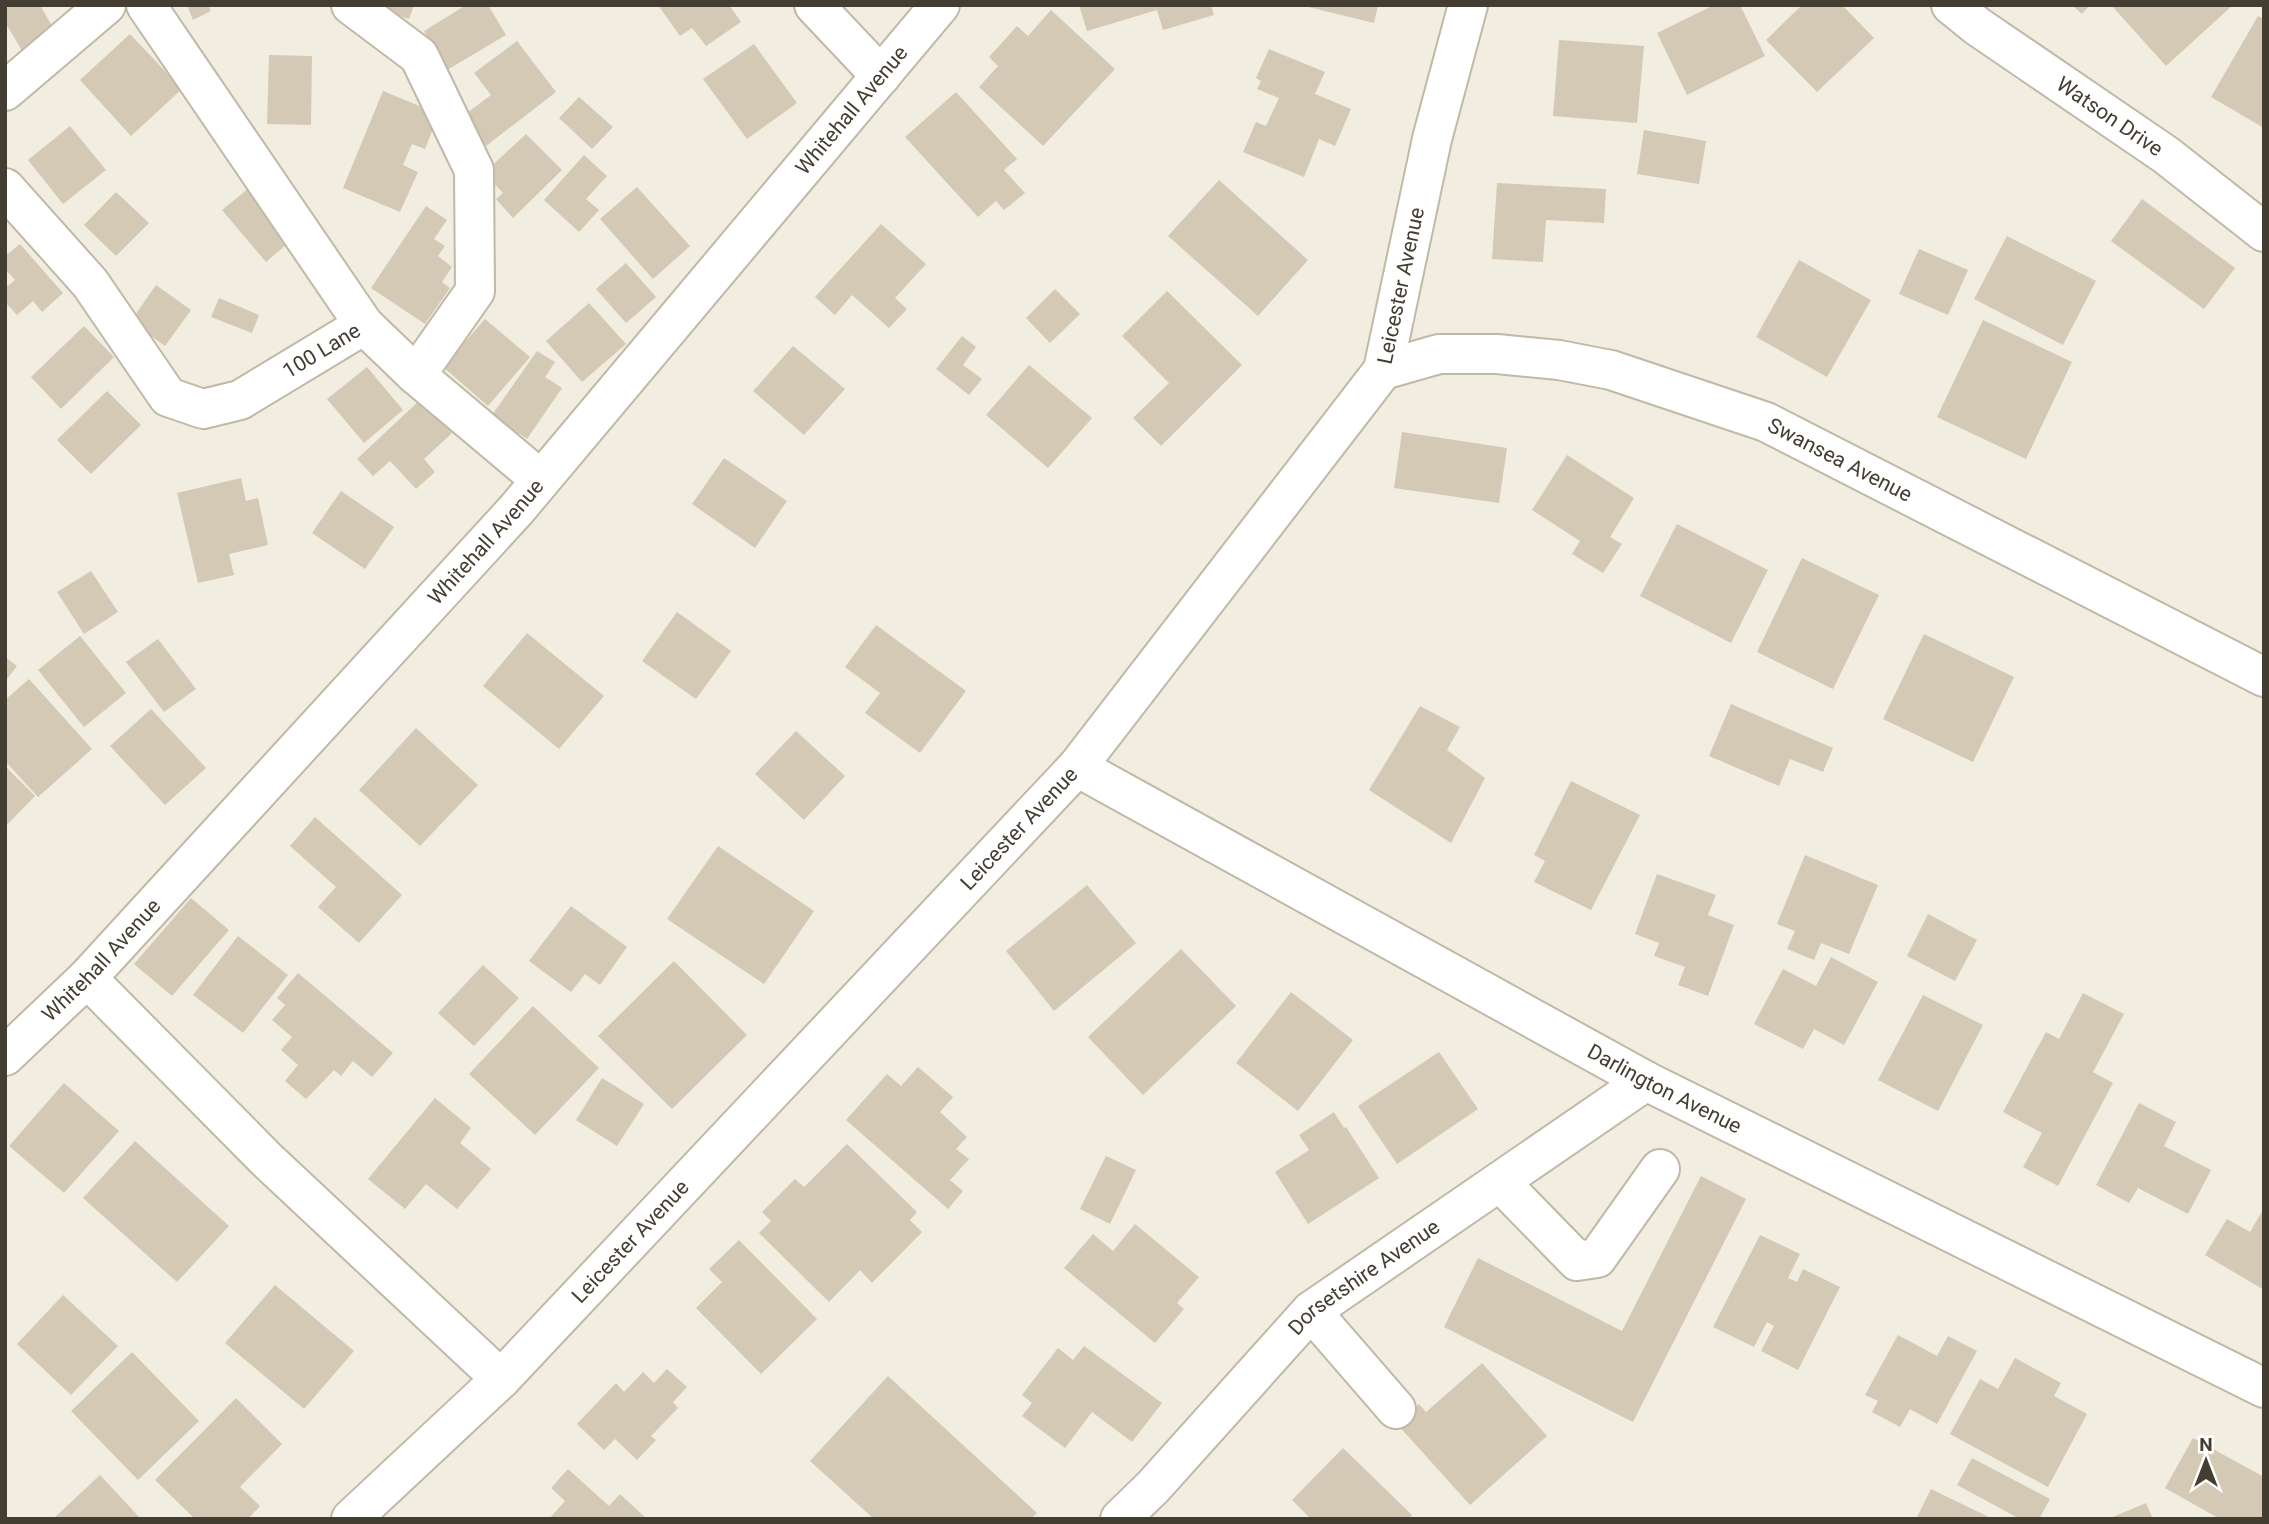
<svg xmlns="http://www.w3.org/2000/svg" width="2269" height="1524" font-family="Roboto,sans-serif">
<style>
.building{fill:#d4c9b5}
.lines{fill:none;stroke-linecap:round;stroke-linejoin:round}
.minor-casing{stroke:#c1b8a6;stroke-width:42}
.minor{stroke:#fff;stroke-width:38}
.labels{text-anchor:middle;stroke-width:6;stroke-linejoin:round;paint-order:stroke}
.street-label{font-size:21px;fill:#443d31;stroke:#fff}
</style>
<rect width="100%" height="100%" fill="#f2ede1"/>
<g class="building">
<polygon points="12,5 40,5 57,35 24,54 5,22 5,9"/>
<polygon points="187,5 208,5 211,11 193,20"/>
<polygon points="367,5 414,5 409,19"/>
<polygon points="466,5 488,5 506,35 447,70 424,31"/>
<polygon points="658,5 729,5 741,22 706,46 692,28 680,36"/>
<polygon points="1079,5 1211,5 1214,15 1163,30 1157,10 1087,31"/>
<polygon points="1300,5 1378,5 1374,23"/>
<polygon points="1714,5 1740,5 1765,56 1687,95 1657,33"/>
<polygon points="1802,5 1842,5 1874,38 1817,92 1766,40"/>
<polygon points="2072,5 2090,5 2082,14"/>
<polygon points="2111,5 2233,5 2166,66"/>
<polygon points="1051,10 1115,69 1043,146 979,87 998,66 989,57 1017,26 1028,36"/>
<polygon points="2258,16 2264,19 2264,128 2211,97"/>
<polygon points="130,34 182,89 131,136 80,80"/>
<polygon points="1559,40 1644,46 1637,123 1553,116"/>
<polygon points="517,41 556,92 486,146 463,116 491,95 474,73"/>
<polygon points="754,44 797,103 747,139 703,79"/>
<polygon points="1269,49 1325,72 1315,94 1351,109 1335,146 1319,139 1304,177 1243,152 1256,122 1266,126 1279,98 1257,89 1261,81 1256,78"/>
<polygon points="269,55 312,56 311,125 267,124"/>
<polygon points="383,91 439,114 425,149 412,144 403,165 418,172 400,212 343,188"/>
<polygon points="956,92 1017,159 1004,170 1025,193 1004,210 996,201 978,217 905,137"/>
<polygon points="579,97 613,127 592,149 559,118"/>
<polygon points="70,126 106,170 63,204 28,160"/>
<polygon points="1644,130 1706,141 1699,184 1637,174"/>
<polygon points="526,134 562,170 513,218 496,199 503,193 484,173"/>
<polygon points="584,155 607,176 586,199 599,210 579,232 544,200"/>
<polygon points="1219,180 1308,260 1258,316 1168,236"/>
<polygon points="1497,183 1606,189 1604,223 1546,220 1543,262 1492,259"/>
<polygon points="637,187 690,246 653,279 600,219"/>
<polygon points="249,188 293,239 266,262 222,210"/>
<polygon points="116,192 149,223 116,256 84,225"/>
<polygon points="2142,199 2235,268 2204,309 2111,241"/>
<polygon points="426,206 447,220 434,239 445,246 438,256 452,267 442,282 450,288 425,324 371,288"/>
<polygon points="881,224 926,264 895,298 907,309 889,328 852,295 835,315 815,297"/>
<polygon points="2007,236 2096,281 2063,345 1974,299"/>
<polygon points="20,244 63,293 42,312 33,301 17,315 5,302 5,288 15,280 5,269 5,256"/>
<polygon points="1919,249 1968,270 1948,315 1899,294"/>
<polygon points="1799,260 1871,300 1827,377 1756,337"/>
<polygon points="626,263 656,297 626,323 596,289"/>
<polygon points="156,285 191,310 165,346 131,321"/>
<polygon points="1055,289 1080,314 1050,343 1026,318"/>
<polygon points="1167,291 1242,365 1161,446 1133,418 1169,383 1122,336"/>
<polygon points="219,298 259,315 252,333 211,317"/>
<polygon points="589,303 626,344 582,382 546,341"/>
<polygon points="485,319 530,357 488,406 443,367"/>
<polygon points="1983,320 2072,362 2026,459 1937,417"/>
<polygon points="84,326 114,357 61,409 31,377"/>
<polygon points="962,336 976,347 963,365 982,379 969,395 936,369"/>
<polygon points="793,346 845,389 804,435 753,391"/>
<polygon points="537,351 555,362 545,377 562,388 527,439 492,415"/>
<polygon points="1029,365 1092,418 1048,468 986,415"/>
<polygon points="367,367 403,410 364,443 327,399"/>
<polygon points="107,391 141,425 91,474 57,440"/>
<polygon points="420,400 452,433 424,459 435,472 416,489 390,461 373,476 357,459"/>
<polygon points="1402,432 1507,448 1499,503 1394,488"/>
<polygon points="1567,455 1634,498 1610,537 1622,544 1603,573 1572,554 1580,541 1532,510"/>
<polygon points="724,458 787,501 755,548 692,504"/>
<polygon points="241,478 246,501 258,498 268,545 229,554 234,575 198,583 177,493"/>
<polygon points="341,491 394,527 365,569 312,533"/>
<polygon points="1677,524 1768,570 1731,643 1640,596"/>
<polygon points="1802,558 1879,595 1833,689 1757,652"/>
<polygon points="91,571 118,612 84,634 57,592"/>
<polygon points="677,612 731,651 696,699 642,661"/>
<polygon points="876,625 966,691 920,753 865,713 880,693 845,667"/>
<polygon points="527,633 604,696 559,749 483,686"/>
<polygon points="1924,634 2014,677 1973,762 1883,719"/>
<polygon points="80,636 126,693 84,727 38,670"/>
<polygon points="158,639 196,689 164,712 126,662"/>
<polygon points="5,657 17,666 5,682"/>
<polygon points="29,679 92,749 38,797 5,761 5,700"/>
<polygon points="1731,704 1833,748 1823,772 1790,759 1779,786 1709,756"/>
<polygon points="1420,706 1460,727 1447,750 1485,778 1451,843 1369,790"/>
<polygon points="151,709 206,768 165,805 110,746"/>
<polygon points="416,728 478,785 420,846 359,790"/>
<polygon points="796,731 845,776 804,820 755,774"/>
<polygon points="5,766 35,796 5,827"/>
<polygon points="1571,781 1640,815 1591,910 1534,882 1545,861 1534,855"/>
<polygon points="315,817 402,895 359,943 318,907 336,887 290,846"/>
<polygon points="718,846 814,911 764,984 667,919"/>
<polygon points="1805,855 1878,885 1849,954 1821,943 1814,960 1787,949 1795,931 1777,924"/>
<polygon points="1657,874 1716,895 1708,915 1734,925 1708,996 1678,985 1685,967 1654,956 1659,943 1635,934"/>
<polygon points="1087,885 1136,943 1054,1011 1006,951"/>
<polygon points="191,898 229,930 172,996 134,964"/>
<polygon points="571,906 627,947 600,985 585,974 571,992 529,961"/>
<polygon points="1928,914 1977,940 1955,981 1907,956"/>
<polygon points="238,936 288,975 243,1033 193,995"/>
<polygon points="1181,949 1236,1006 1143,1095 1088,1037"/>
<polygon points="1831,957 1878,982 1844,1045 1814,1029 1803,1049 1754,1024 1783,969 1816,986"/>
<polygon points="674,961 747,1035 672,1109 598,1036"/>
<polygon points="483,965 519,998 474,1046 438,1013"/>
<polygon points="298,973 393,1053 372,1077 353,1061 341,1076 334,1070 306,1099 285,1081 298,1065 281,1050 292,1037 272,1020 285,1005 277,998"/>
<polygon points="1291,992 1353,1040 1298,1111 1236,1063"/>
<polygon points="2083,993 2124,1014 2093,1072 2113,1083 2058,1186 2023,1167 2042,1133 2003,1112 2046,1032 2059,1039"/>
<polygon points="1923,995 1983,1025 1938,1111 1878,1080"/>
<polygon points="533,1006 599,1068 535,1135 469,1074"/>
<polygon points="1439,1052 1478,1109 1397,1164 1358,1106"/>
<polygon points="918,1067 953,1097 940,1112 967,1137 956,1149 969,1159 950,1180 963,1191 948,1209 846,1120 887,1074 901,1086"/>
<polygon points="602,1078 644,1104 617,1146 576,1120"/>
<polygon points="64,1083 119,1131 64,1193 9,1146"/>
<polygon points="435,1098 471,1128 460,1143 491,1169 457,1209 426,1184 405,1209 368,1179"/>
<polygon points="2139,1103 2176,1122 2164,1146 2211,1170 2188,1214 2138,1188 2129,1203 2096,1185"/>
<polygon points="1334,1112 1344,1128 1346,1127 1379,1178 1308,1224 1275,1172 1309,1150 1299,1135"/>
<polygon points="135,1141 229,1226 177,1282 83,1198"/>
<polygon points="847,1144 917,1212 910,1220 922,1232 872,1283 860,1270 829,1302 759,1233 771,1221 762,1212 795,1179 804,1187"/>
<polygon points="1106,1156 1136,1170 1110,1224 1080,1209"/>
<polygon points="1701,1176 1746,1199 1633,1422 1444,1327 1478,1258 1622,1331"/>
<polygon points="2264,1208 2264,1290 2205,1255 2227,1219 2250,1232"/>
<polygon points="1135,1224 1199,1277 1177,1303 1184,1309 1155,1343 1064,1268 1093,1234 1113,1251"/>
<polygon points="1760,1235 1800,1254 1788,1278 1797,1282 1803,1269 1840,1287 1798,1370 1761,1351 1774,1326 1767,1322 1754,1347 1713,1327"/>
<polygon points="739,1240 817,1319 761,1374 696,1308 722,1282 709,1269"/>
<polygon points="275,1285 354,1351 304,1409 225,1343"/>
<polygon points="63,1295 118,1346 71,1395 17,1344"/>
<polygon points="1898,1335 1937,1356 1948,1336 1977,1351 1937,1424 1910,1409 1900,1427 1872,1412 1878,1401 1865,1395"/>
<polygon points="1084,1346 1162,1403 1132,1442 1092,1412 1065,1448 1022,1416 1032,1403 1022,1395 1058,1348 1073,1360"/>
<polygon points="132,1352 199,1421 138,1480 71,1411"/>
<polygon points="2015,1358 2061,1383 2054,1396 2087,1414 2048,1487 1950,1434 1980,1379 1998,1389"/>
<polygon points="1482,1363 1547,1436 1470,1505 1397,1424 1419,1404 1426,1412"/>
<polygon points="667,1369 687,1387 673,1402 678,1408 651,1436 656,1440 637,1460 615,1439 604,1450 577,1424 616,1383 624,1392 643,1372 654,1383"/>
<polygon points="888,1376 1037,1513 1031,1519 874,1519 810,1461"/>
<polygon points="236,1398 282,1444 240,1487 260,1506 248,1519 195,1519 155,1480"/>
<polygon points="2193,1438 2264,1477 2264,1513 2261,1519 2220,1519 2165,1488"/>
<polygon points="1343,1448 1412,1515 1409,1519 1311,1519 1292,1500"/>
<polygon points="1972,1458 2050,1499 2039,1519 2020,1519 1957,1485"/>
<polygon points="568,1469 609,1506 620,1494 647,1519 549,1519 565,1501 551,1488"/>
<polygon points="100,1475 141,1519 53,1519"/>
<polygon points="1931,1489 1993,1519 1916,1519"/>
<polygon points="2146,1503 2153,1519 2108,1519"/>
</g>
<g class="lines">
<g class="minor-casing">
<g id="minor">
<polyline points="146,5 364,325 416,375 541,480"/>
<polyline points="351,5 419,56 474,170 475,291 416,375"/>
<polyline points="814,5 881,76"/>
<path id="s1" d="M1951,5L1977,26L2166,155L2264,232"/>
<polyline points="5,91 106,5"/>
<path id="s2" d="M5,188L90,283L168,397L203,409L240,400L364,325"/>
<path id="s3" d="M1383,370L1439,354H1497L1559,360L1611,370L1766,422L2264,677"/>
<path id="s4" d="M1077,767L1646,1081L2264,1388"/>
<polyline points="87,978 266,1159 501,1379"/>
<path id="s5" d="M5,1056L87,978L516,510L940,5"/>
<polyline points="1500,1182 1577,1261 1597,1258 1660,1169"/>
<polyline points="1311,1311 1396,1409"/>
<path id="s6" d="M351,1519L501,1379L1077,767L1383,370L1432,139L1468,5"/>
<path id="s7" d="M1120,1519L1153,1487L1311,1311L1646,1081"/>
</g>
</g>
<use href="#minor" class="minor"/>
</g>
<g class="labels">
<g class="street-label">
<text dy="7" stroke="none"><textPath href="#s5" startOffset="1270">Whitehall Avenue</textPath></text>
<text dy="7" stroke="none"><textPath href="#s1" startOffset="194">Watson Drive</textPath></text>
<text dy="7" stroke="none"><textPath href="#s6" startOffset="1633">Leicester Avenue</textPath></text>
<text dy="7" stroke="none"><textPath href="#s2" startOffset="436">100 Lane</textPath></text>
<text dy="7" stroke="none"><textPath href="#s3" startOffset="478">Swansea Avenue</textPath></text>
<text dy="7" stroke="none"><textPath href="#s5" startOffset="704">Whitehall Avenue</textPath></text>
<text dy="7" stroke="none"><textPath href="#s6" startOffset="961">Leicester Avenue</textPath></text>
<text dy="7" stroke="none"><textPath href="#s5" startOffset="136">Whitehall Avenue</textPath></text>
<text dy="7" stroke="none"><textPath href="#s4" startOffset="670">Darlington Avenue</textPath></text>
<text dy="7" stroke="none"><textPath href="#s6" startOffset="394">Leicester Avenue</textPath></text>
<text dy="7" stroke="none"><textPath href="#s7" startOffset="345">Dorsetshire Avenue</textPath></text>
</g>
</g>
<rect width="2269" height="1524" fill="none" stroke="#443d31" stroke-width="14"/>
<g transform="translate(2206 1461)" stroke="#ffffff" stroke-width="5" paint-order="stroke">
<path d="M0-5L12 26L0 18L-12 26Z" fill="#443d31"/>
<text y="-10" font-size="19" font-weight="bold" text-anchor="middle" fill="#443d31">N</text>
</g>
</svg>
